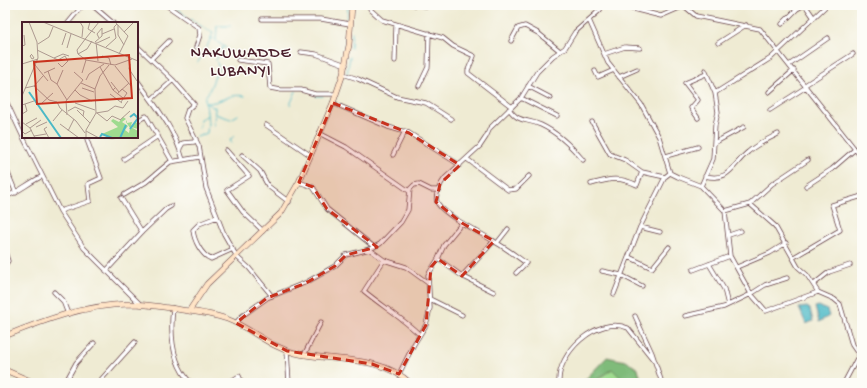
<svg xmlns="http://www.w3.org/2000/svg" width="867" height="388" font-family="'Gochi Hand',sans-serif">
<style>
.green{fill:#9fdb8f;stroke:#747d5d}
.forest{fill:#7fbb7a;stroke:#646d52}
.water{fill:#4cb9c6;stroke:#4b6c78}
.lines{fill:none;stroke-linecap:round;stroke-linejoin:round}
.stream{stroke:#4cb9c6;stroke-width:1}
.street-casing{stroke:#633e44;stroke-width:5}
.secondary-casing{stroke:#633e44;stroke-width:6}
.street{stroke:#fff;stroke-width:3.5}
.secondary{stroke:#ffe4c6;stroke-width:5}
.marked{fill:#c8321e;fill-opacity:0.2;stroke:#c8321e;stroke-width:3;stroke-dasharray:8 5;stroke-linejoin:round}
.labels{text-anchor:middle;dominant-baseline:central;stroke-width:3;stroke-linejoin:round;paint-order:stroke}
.quarter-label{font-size:16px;letter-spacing:1px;fill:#4a1f2b;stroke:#fdfcf7}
.inset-river{fill:none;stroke:#4cb9c6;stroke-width:2}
.inset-road{fill:none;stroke:#ad9990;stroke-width:1}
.view{fill:#c8321e;fill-opacity:0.15;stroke:#c8321e;stroke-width:2}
.inset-edge{fill:none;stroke:#4a1f2b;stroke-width:2}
</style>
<rect width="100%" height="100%" fill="#fdfcf7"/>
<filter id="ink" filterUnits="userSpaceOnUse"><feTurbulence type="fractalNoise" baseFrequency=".025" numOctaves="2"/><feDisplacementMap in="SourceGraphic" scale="8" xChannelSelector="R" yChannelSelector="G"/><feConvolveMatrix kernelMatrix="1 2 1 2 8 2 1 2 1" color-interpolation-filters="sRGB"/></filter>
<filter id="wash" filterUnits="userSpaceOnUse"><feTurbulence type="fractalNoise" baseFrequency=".012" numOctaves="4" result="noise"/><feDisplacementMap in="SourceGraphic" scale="16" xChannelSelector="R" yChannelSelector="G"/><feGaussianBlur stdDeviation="0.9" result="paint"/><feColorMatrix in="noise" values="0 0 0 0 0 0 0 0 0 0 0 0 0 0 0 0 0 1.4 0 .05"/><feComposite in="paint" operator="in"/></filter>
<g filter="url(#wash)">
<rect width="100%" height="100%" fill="#efebd3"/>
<path class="green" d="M612,369L623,380V383H597L599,378Z"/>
<path class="forest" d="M607,357L626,361L638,369L642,383H623V380L612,369L599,378L597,383H582Z"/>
<path class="water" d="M819,306L827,310L829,316L819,322L815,307Z
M807,307L810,309L813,321L806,324L799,308Z"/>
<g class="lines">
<path class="stream" d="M170,5L199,25L213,33L206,49L198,62
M347,22L348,5
M347,34V25
M212,38L226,48
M216,41L217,26H230
M223,47L216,60L219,68C213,77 212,89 205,97V103C220,104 230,92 245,96
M351,48L352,32
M343,61L346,36
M347,73L350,57
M316,96H323
M208,104L212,107H215L214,126
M290,105L296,91
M215,114L231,119L238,115
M199,128L200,119L207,116
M197,137L207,133L208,123L206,103
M232,144L230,140L234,136"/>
</g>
</g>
<g filter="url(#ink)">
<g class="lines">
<g class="street-casing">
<path id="street" d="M92,5L113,23
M166,5L199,28L200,35L196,47
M368,5L371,10L382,20L443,38L453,46L474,56L468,70V73L512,107
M415,5L427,6
M486,5H487
M683,5L696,16L760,29L862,158
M805,5L814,18
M548,6L549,5
M602,6H621L661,16L684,6
M262,19H321L350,24
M589,20L608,63L641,104L659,137L670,173L678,177L701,186L725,211L730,256L751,294L766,311L818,292
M68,23L83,5
M782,24L797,9L804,5
M511,41L518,28L525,26L538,33L560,51
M718,43L746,25
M137,46L173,80L152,99
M301,52L316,54L346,65
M604,54L625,47L640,48
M151,59L169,41
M238,60L268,64L270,88L281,90H301L315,94H336
M395,61L396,25
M789,65L828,38
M595,71L598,77L614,70
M343,74L358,79L397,97L426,103L451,119
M619,77L637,69
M137,80C156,107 174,127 183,160
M173,80L194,104L188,109L185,118L199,146L206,188L224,234L237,257L249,268L272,296
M805,85L853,54
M419,86L428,67L429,33
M528,86L551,98
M769,92L794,70
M715,93L771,58L825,7
M521,98L557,116
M7,103L23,137
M333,103L388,127L409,133L460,165
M509,109C520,124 526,118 541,125C556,132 572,147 583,160
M770,110L806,87
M698,118L691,108L698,100L685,83L706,74
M137,121L146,116L172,161
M592,122L610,154L625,160L642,172L665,177
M266,125L310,155
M319,133L346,147L409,191
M23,137L60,211L84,248L140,304
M111,137H113
M714,143L744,127
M180,148L183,143L194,142L196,139
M226,150L249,176L227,190L243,212L263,231
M242,155L260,171L268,186L289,202
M393,155L405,131
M666,156L698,147
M124,159L158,136
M467,159L508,190L516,189L529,176
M5,166L16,193
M705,176C730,182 732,165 748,152C757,144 768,139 778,134
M299,182L313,187L327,209L374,247
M591,184C609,179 619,176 637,185L642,172
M701,186L713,159L715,125L718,112L715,93L705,70
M806,186L832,169L854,150
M124,195L146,182L170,162L200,157
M5,197C19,192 28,183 41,177
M121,198L142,232
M750,204L775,226L798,267L807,275L818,292L834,299L840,304L852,345L859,355
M60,211L90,201L88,184L101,178L87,140
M725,211L750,204L772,184L808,160
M217,217L199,224L193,230C194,240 201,255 211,259L233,249
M462,223L444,245L438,259L462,276L494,292
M640,227L660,232
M729,235L741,231
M497,243L508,229
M369,249L384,260L406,267L428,283
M5,252L8,261L5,265
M629,257L652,268L669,247
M794,257L840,230L832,205L859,197L862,195
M384,260L364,291C382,306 402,318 419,334
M709,264L724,289L728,305
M737,267L770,253L786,243
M693,270L730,256
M106,271L142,232L166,209L171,206
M602,271L621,275L642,286
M516,273L526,263C516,256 506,248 495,242C481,233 447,217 438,204C433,197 441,183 445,178L480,146L486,137L490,128L521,98L537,72L553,56L565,48L575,32L600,10L602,5
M462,276L494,241
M814,284L829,272L850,265
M54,292L63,301L68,314
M614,294L640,227L665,177L670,173
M430,299L462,315
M173,308C170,334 172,364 191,383
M635,316L652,353L662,383
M685,316L724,307L751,294L765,285L787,278
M236,323L242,316L267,298L307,282L335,266L346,255L370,249L380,244L401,222L408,210L410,189L414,185L419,184L431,190H439
M287,351L289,383
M304,355L321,322
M399,374L414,344L426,325L430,308L428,275L438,259
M65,383L76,363L94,343
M98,383L135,342
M228,383L239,376L242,383
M559,383C557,353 597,315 628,328L655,362
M844,383L862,349"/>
</g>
<g class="secondary-casing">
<path id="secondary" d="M189,311L207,284L281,213L299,182L333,103L343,74L349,45L352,5
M5,336C44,320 85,305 128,304C146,304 164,307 182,310C197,312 213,314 227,319C251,328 269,347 295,353C332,362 380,354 410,383
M5,370L35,383"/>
</g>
<use href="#street" class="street"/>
<use href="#secondary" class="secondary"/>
</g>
</g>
<path class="marked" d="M333,103L409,133L460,165L440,184L436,202L462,223L494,241L462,276L438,259L431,267L426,325L399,374L372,364L287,351L236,323L267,298L306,283L335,266L346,255L377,247L327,209L313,187L299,182Z"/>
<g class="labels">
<g class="quarter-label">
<text x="241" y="54">NAKUWADDE<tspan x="241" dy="18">LUBANYI</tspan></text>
</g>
</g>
<g transform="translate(22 22)">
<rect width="116" height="116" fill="#efebd3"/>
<path d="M101,95L104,97L100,100L106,104L103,108L107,111L108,106L104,100L105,98V101L110,100L109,104L114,100L116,102V107L109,105L116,109V116H90L80,112L96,105L89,99L91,97L97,100Z" fill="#9fdb8f"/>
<path class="inset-river" d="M7,70L39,116M108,95L112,92L116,96L108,107M78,115L80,112L90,116M98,116L104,103"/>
<path class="inset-road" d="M21,0L116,39M58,0L61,5L60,15M68,0L66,7L73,11M93,0L106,14L97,32M96,3V13L102,23M102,10L112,0M80,12L92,7M64,16L55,28L56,32L64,38L93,43L110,37M64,16L77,0M94,16L92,5L95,2M73,20L80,14V6L75,12L77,16M74,20L76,39M75,21L88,15M16,22L27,15L31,5M40,23L44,11M0,24L3,23L2,13M84,25L94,16M45,26L49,12M15,28L36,38M56,32L65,27L70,19M10,33L12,36L10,37L8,34L10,32M80,34L87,36L89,43M32,36L41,32L47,34M36,41L40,45L46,39L43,34L36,38M0,42L16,37M108,42L107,47L115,59M13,43L26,59M93,44L109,64M78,45L91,68M26,49L29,58L35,62L45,78M22,51L33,46M60,51L64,38M64,58L67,52L82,42M89,60L97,70M59,61L73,67M35,62L41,48M12,64L27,78L35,80L38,86L54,99L63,111M3,66L12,64L21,54M60,66L72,70M93,66L91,68L101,76M53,68L58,73L70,79M98,69L100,67L105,71L99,80M88,72L100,81M95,72L107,61M0,74L16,36L15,20L7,0M20,81L31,71M53,81L73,88M0,83L12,79M55,88L68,101M46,89L53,85L62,89L61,94M74,91L86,89L93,84L101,86L106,79M75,91L85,99L90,94L99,98M0,92L5,89L3,82M45,93L44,79L61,58L52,50M98,98L108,89M31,99L40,88M0,100L8,106L13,116M4,102L15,96M38,102L57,116M14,105L25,100M25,105L22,107L27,116M8,106L19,98M0,109L3,112L10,108M46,109L52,97M64,109L77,116M12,114L24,112M64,116V108L74,91L73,67L78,54L87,43"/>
<path class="view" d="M107,33L110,76L15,82L12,40Z"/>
<rect width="116" height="116" class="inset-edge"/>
</g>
<rect width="867" height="388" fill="none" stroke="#fdfcf7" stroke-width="20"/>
</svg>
